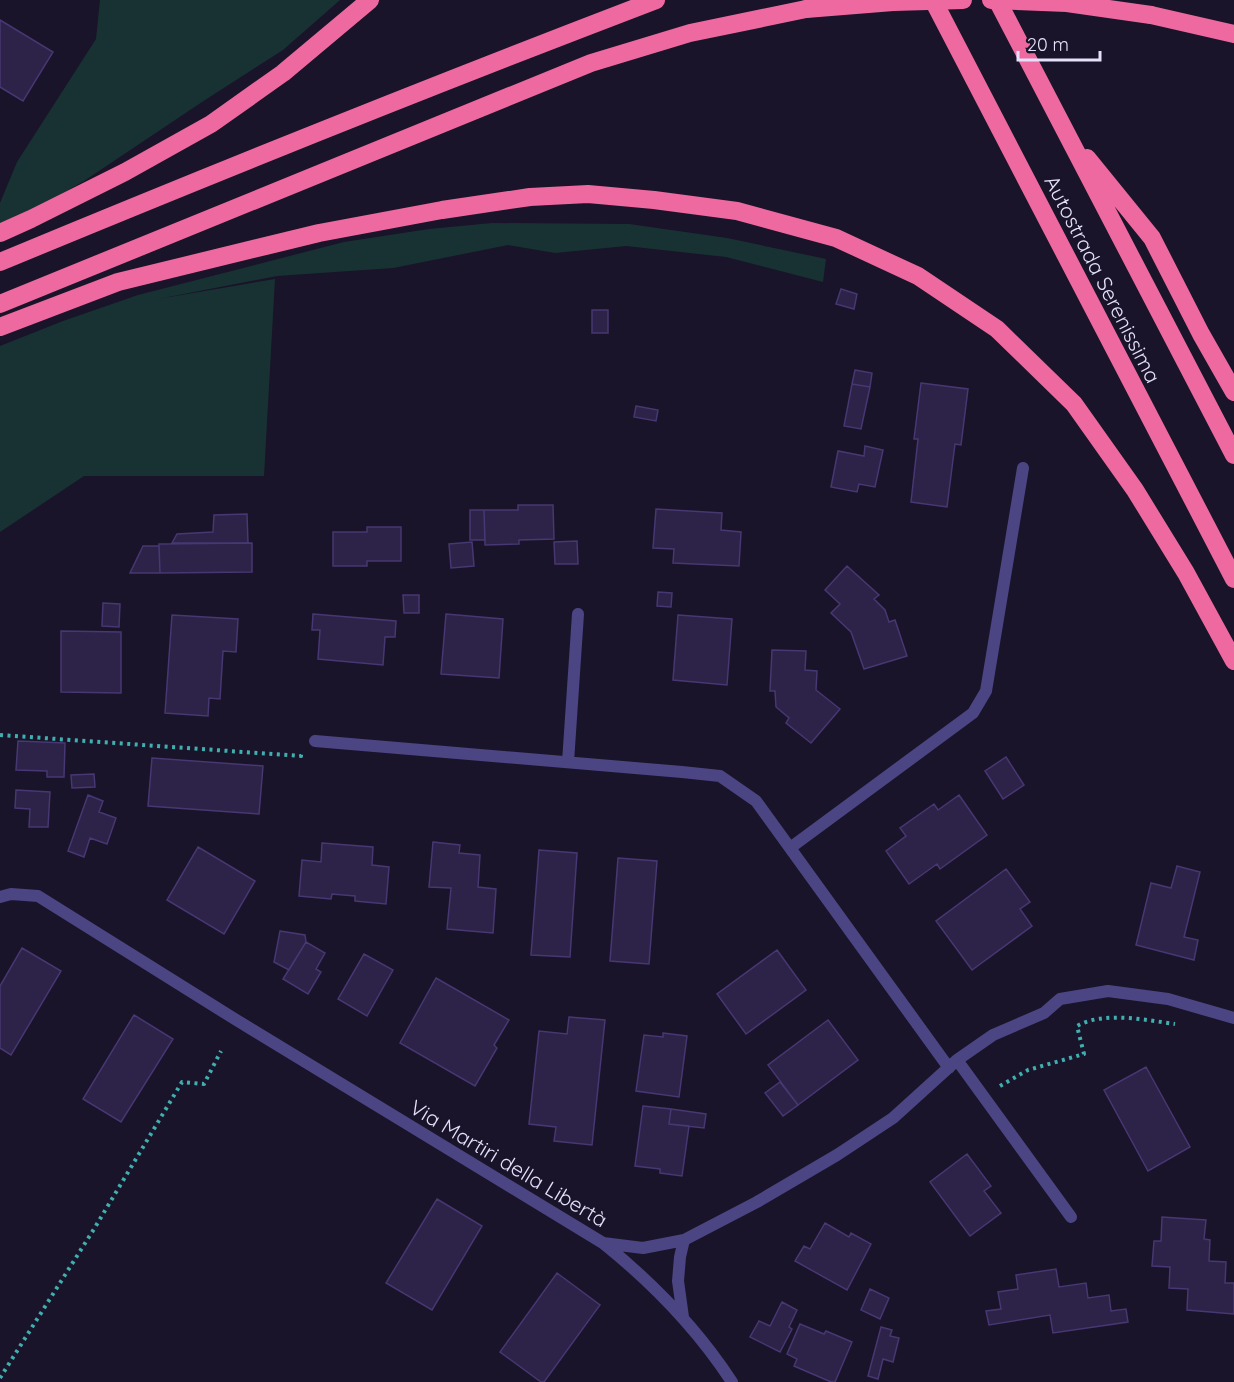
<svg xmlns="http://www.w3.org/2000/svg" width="1234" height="1382" font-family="Quicksand,sans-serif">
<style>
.green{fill:#183233}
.building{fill:#2d2248;stroke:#473772;stroke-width:1.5}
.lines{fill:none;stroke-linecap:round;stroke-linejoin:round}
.path{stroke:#3fafb0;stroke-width:4;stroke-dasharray:3 4.5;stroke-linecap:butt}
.street{stroke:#4b4583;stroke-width:12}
.highway{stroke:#ee699f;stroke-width:18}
.highway-bridge{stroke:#ee699f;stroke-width:18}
.labels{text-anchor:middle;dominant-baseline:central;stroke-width:5;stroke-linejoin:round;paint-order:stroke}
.street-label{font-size:21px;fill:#e5e0fb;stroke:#191429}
</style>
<rect width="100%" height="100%" fill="#191429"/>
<path class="green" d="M100,0H340L283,50L202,102L84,181L25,215L0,225V203L17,162L96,39Z
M492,223L629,224L727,238L826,259L823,282L726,257L626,246L555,253L508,245L393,268L277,276L158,299L275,279L264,476H84L0,532V346L63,321L138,295L344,242L429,229Z"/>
<path class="building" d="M0,20L53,52L23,101L0,87Z
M841,289L857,294L854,309L836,304Z
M592,310H608V333H592Z
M855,370L872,373L870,387L852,384Z
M921,383L968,389L961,445L955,444L947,507L911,502L918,439H914Z
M852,384L870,387L861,429L844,426Z
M636,406L658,410L656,421L634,417Z
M865,446L883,450L875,487L859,484L857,492L831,487L838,451L864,456Z
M518,505H553L554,539L519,540V544L485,545L484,510H518Z
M656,509L722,513L721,530L741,532L739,566L673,563L674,549L653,548Z
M470,510H484L485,540H470Z
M247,514L248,543H172L177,534L213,532L214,515Z
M367,527H401V561H367V566H333V532H367Z
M577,541L578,564H555L554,542Z
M472,542L474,566L451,568L449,544Z
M252,543V572L160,573L159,544Z
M143,546H159L160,573H130Z
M847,566L879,595L874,599L885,610L889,622L895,620L907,656L864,669L851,632L831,613L840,604L825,590Z
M658,592L672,593L671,607L657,606Z
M403,595H419V613H404Z
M103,603L120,604L119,627L102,626Z
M313,614L396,621L395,637H385L383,665L318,659L320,630H312Z
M446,614L503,619L499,678L441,674Z
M172,615L238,619L236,652L223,651L220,699L209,698L208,716L165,713Z
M678,615L732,619L727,685L673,680Z
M61,631L121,632V693L61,692Z
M772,650L806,651L805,670L817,671L816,690L840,709L811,743L786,723L789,718L776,707L775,691H770Z
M18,741L65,743L64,777H47V771L16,770Z
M1006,757L1024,785L1003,799L985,771Z
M152,758L263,766L259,814L148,806Z
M94,774L95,787L72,788L71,775Z
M16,790L50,792L48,827H29L30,809L15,808Z
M88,795L103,801L99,812L116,818L107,844L90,838L84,857L68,851Z
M959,795L987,835L940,869L937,864L909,884L886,851L906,836L900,828L934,804L938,810Z
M433,842L460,845L459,853L480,855L478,887L496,889L493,933L447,929L451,888L429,887Z
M322,843L373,847L372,865L389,867L386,904L355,901V896L332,894L331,899L299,896L302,860L321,862Z
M198,847L255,881L224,934L167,900Z
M539,850L577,853L570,957L531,955Z
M618,858L657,861L649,964L610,961Z
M1177,866L1200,872L1184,937L1198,940L1194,960L1136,945L1151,883L1171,888Z
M1006,869L1030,902L1020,909L1032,926L972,970L936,921Z
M280,931L305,935L306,942L289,970L274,962Z
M306,942L325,953L316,969L321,972L308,994L283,979Z
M22,948L61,971L11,1055L0,1048V986Z
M777,950L806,990L746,1034L717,994Z
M364,954L393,970L367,1016L338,999Z
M436,978L509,1020L494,1045L497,1048L475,1086L400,1043Z
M134,1015L173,1039L121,1122L83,1099Z
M569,1017L605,1020L592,1145L554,1141L556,1127L529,1124L539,1031L567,1034Z
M828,1020L858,1060L798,1105L768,1065Z
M663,1033L687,1036L679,1097L636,1091L644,1035L663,1037Z
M1146,1067L1190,1147L1148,1171L1104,1090Z
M780,1082L798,1105L783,1116L765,1093Z
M643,1106L671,1109L669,1124L689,1126L682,1176L660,1173V1169L635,1166Z
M671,1109L706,1114L704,1128L669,1124Z
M967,1154L991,1186L984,1191L1001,1213L970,1236L930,1182Z
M437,1199L482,1226L432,1310L386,1283Z
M1162,1217L1206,1220L1204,1239L1210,1240L1209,1261L1226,1262L1225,1283H1234V1314L1187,1310L1188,1289L1169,1288L1170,1267L1152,1266L1154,1241H1161Z
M825,1223L849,1237L851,1233L871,1244L847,1290L795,1261L804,1246L810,1249Z
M1056,1269L1059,1287L1086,1283L1088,1298L1109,1295L1111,1311L1126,1309L1128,1322L1053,1333L1050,1315L989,1325L986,1311L1001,1309L998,1292L1018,1289L1016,1275Z
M557,1273L600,1305L544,1382H541L500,1352Z
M870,1289L889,1298L880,1319L861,1310Z
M782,1302L797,1310L789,1327L792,1329L780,1352L750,1337L759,1321L770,1326Z
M800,1324L824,1334L826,1331L852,1342L835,1382H831L794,1366L797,1359L787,1354Z
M881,1327L892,1330L890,1336L899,1338L893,1362L883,1359L878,1379L868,1376Z"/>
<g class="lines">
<path class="path" d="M0,735L301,756V753
M1000,1086L1028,1070L1084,1054L1077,1026C1103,1011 1146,1020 1175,1024
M0,1378L94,1229L182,1082L204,1084L221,1051"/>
<path class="street" d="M315,741L682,772L720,776L756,801L949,1068
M568,762L578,614
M790,848L973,713L986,691L1023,468
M0,897L11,894L38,896L238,1021L603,1243L643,1248L684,1240L757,1202L837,1155L893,1118L957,1060L993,1035L1044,1013L1060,999L1108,991L1168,999L1234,1018
M957,1060L1071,1217
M603,1243C654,1284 696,1327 732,1382
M683,1317L678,1281L680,1257L684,1240"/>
<path class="highway" d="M933,0L1234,579
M997,0L1234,455
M1151,15L1234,34
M1087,158L1152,238L1201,334L1234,392
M0,233L31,219L125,172L211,124L283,73L370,0
M0,262C217,172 436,84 656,0
M0,304L591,63L690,33L806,9
M0,327L118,282L319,233L442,210L530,197L588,194L654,200L737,211L836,238L918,276L997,329L1074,404L1135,490L1186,573L1234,661"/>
<path class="highway-bridge" d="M991,0L1067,3L1151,15
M806,9L893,2L963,0"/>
</g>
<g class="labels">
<g class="street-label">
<text transform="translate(1103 279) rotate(63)">Autostrada Serenissima</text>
<text transform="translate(509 1163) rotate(31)">Via Martiri della Libertà</text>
</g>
</g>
<path d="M1018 51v9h82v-9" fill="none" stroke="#e5e0fb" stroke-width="3"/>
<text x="1027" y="51" font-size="18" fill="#e5e0fb" stroke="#191429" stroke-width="4.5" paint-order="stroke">20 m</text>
</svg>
